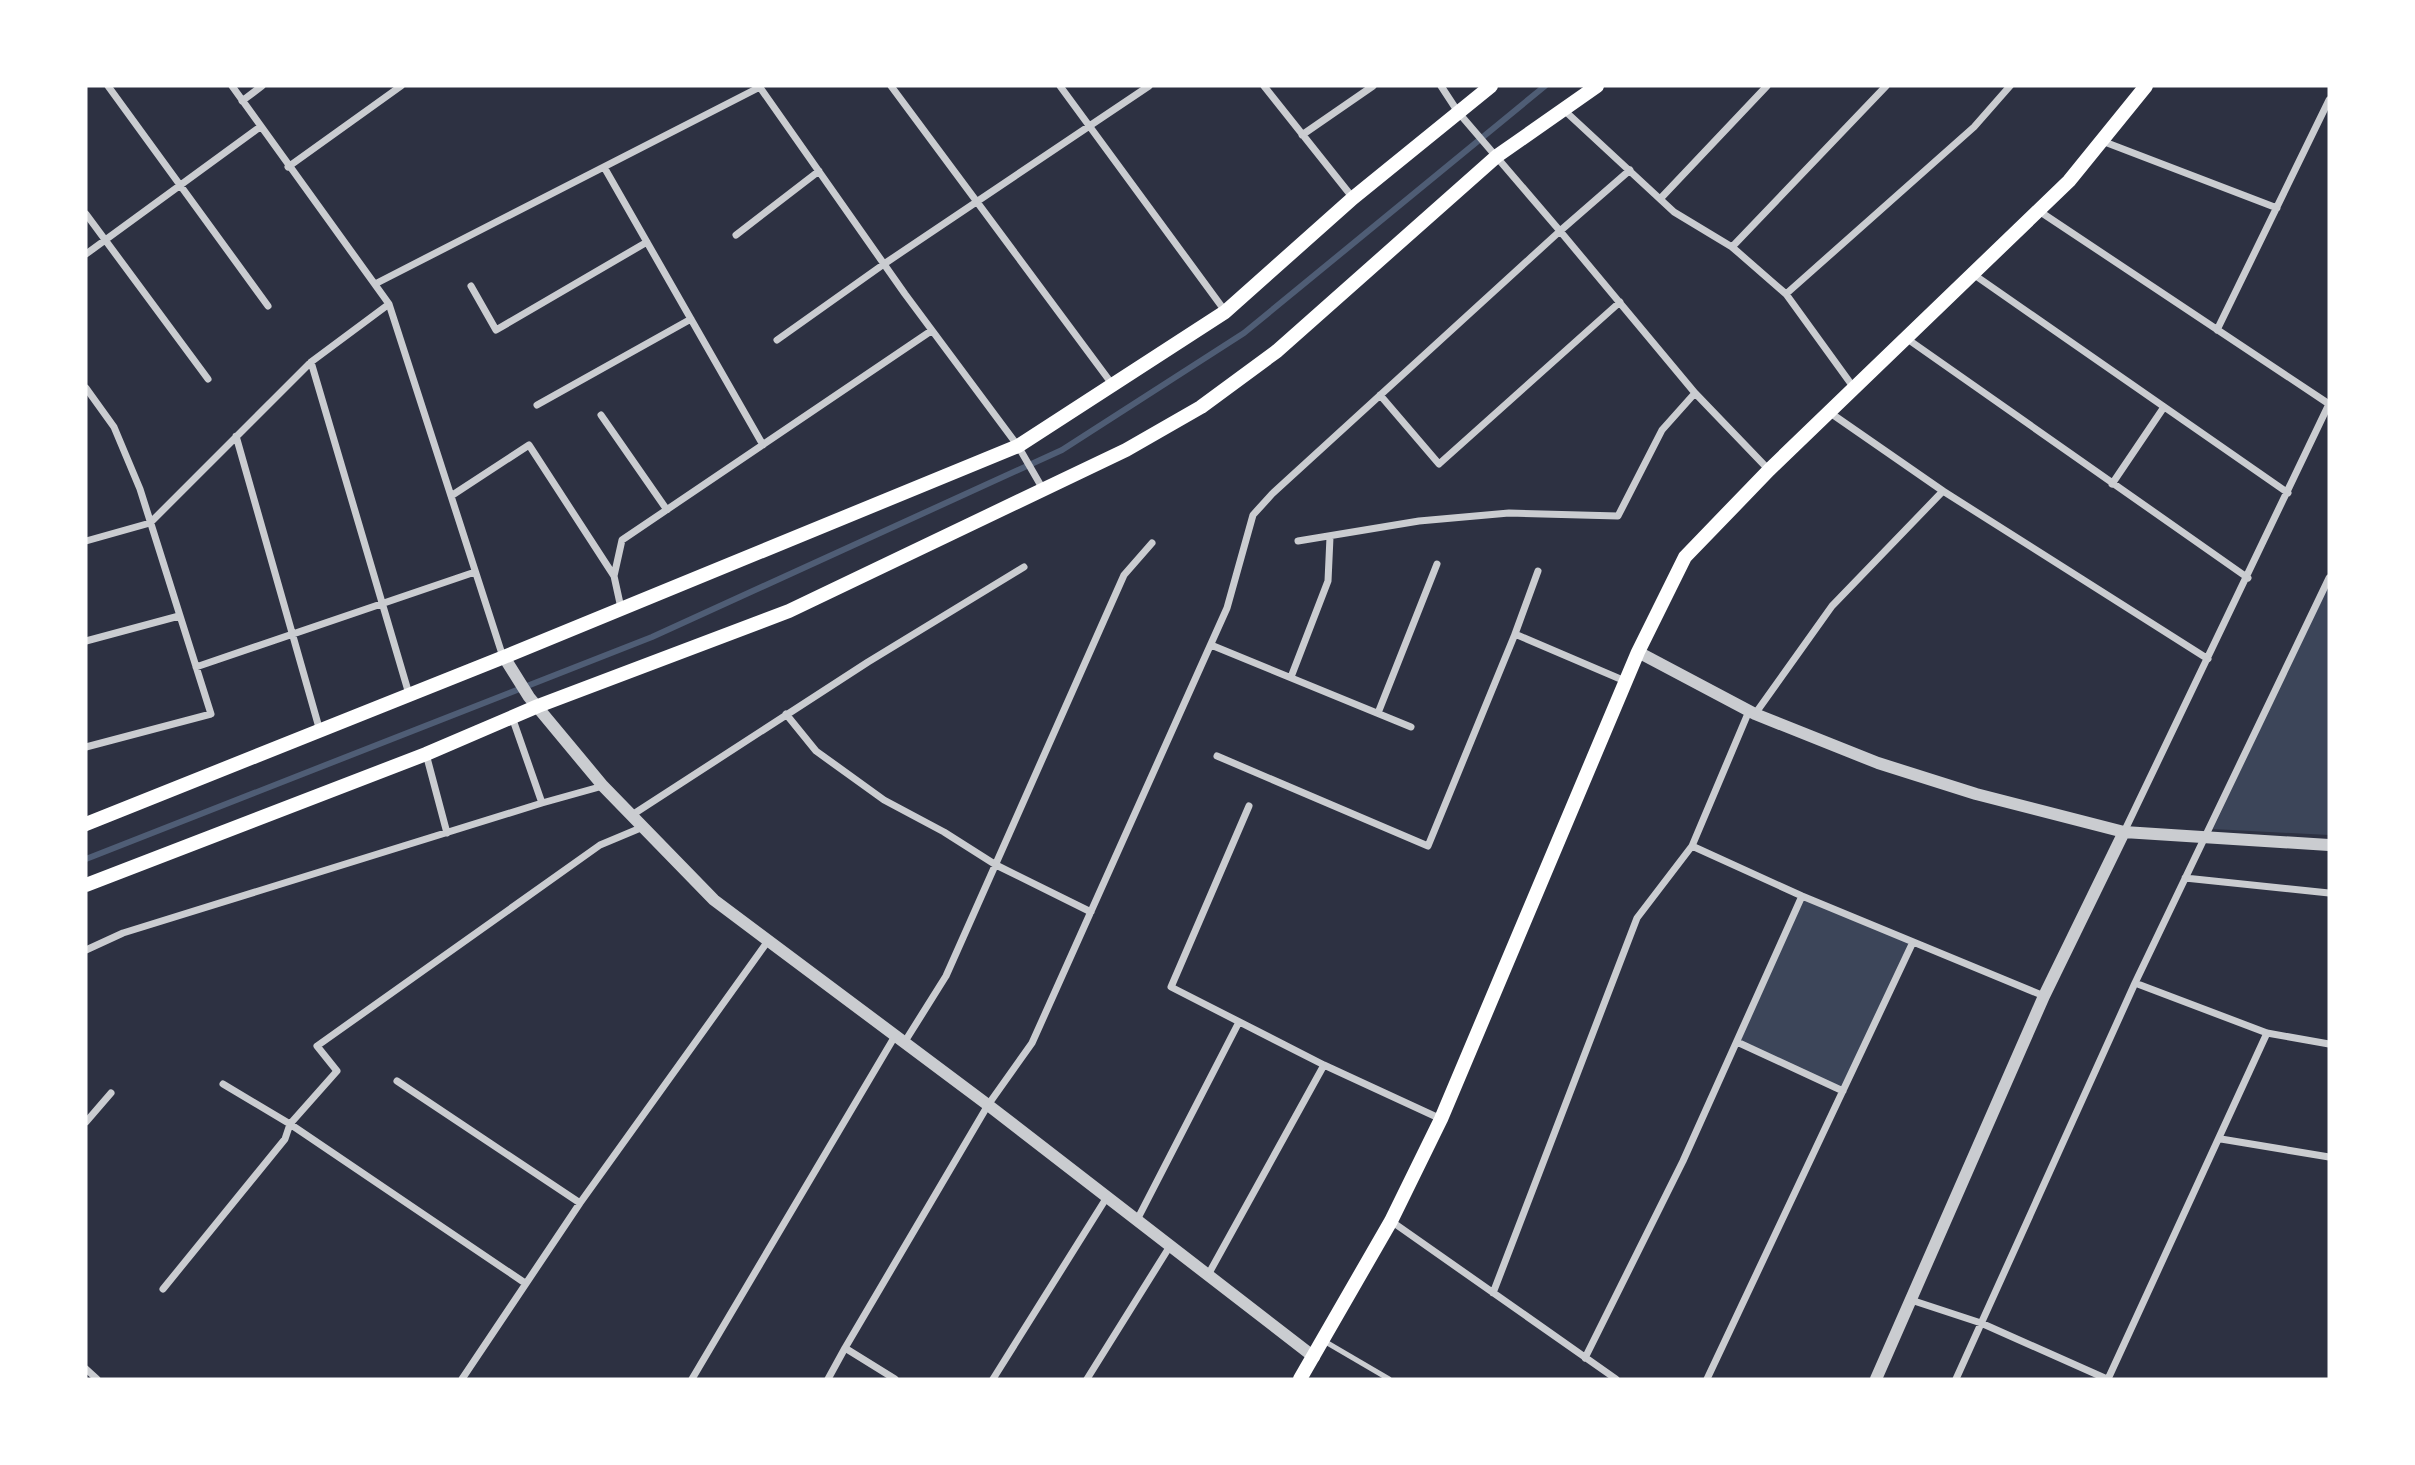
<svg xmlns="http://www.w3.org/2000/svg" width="2415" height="1465" font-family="Quicksand,sans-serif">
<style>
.green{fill:#3c4559}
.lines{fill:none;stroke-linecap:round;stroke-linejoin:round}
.stream{stroke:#4f5d75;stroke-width:6}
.service{stroke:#caccd0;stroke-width:5}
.minor{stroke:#caccd0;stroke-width:7}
.tertiary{stroke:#caccd0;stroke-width:12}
.secondary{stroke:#fff;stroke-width:14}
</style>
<rect width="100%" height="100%" fill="#2d3142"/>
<path class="green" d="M2329,581V835L2213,829Z
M1802,896L1913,942L1843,1091L1737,1042Z"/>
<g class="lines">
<path class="stream" d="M86,859L652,637L1062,450L1244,333L1545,86"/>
<path class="service" d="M1324,1341L1389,1379"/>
<path class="minor" d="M108,86L268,306
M232,86L389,304L503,657
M759,86L905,294L1018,446L1044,491
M891,86L1112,384
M1060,86L1225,311
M1264,86L1353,198
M242,101L262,86
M1565,111L1674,212L1732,247L1786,294L1854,388
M1302,135L1373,86
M2102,141L2277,208
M288,167L401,86
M604,167L763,445
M1630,170L1560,231L1695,393
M1660,199L1767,86
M2039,211L2329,404
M86,214L208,379
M736,235L819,171
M1732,247L1886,86
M86,254L260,127
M1973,274L2288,493
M375,284L760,87
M471,286L496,330L647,242
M1786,294L1974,127L2010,86
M2217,330L2329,100
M1906,338L2248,578
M777,340L884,264L1149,86
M311,362L409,694
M86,388L114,427L140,489L211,714L86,747
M1380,395L1439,464L1620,302
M537,405L691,319
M1829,412L1943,491
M601,415L667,510
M236,436L320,731
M2112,484L2164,407
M451,496L529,445L614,576
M86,541L150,523L311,362L389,304
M1298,541L1419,521L1509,513L1618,516L1662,430L1695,393L1769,470
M1538,571L1515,634L1625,681
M621,608L614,576L622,540L931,331
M86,641L179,616
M1211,645L1411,727
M196,667L475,572
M1291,677L1328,581L1330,537
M1378,713L1437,564
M786,714L816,751L884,800L944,832L996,865L1091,912
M1755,714L1832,606L1943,491L2208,659
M512,717L542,803L603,786
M426,754L447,833
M1217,756L1428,846L1515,634
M1249,806L1171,987L1324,1065
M632,815L868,662L1024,567
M2124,832L2329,404
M1692,846L1802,896L2044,996
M2185,878L2329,893
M86,950L123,933L542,803
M2135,983L2267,1033L2329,1044
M1737,1042L1843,1091
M904,1043L946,976L1124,575L1152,543
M397,1081L580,1203
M223,1084L290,1124L525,1283
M86,1122L111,1093
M2221,1139L2329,1157
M1137,1220L1239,1022
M1391,1221L1616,1379
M1208,1275L1324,1065L1441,1119
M163,1289L285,1139L290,1124L337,1071L317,1046L600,845L643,827
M1493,1293L1637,918L1692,846L1749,711
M1911,1300L1981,1323L2107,1379
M845,1348L988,1105L1032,1043L1227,608L1253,515L1272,494L1560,231L1458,112L1441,86
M1585,1358L1683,1161L1802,896
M86,1369L97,1379
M462,1379L580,1203L768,941
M692,1379L895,1036
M828,1379L845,1348L895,1379
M993,1379L1107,1197
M1087,1379L1170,1246
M1707,1379L1913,942
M1956,1379L2135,983L2329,578
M2108,1379L2267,1033"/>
<path class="tertiary" d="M1638,652L1755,714L1878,763L1976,794L2124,832L2329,845
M504,657L529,697L603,786L714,900L988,1105L1314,1357
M1876,1379L2044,996L2124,832"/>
<path class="secondary" d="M86,824L504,657L1018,446L1225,312L1353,198L1491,86
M86,885L426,754L538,706L789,611L1126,450L1201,407L1277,351L1497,156L1597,86
M1300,1379L1391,1221L1441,1119L1638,652L1685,557L1769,470L2069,181L2146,86"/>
</g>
<rect width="2415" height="1465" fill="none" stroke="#ffffff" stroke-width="175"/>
</svg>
